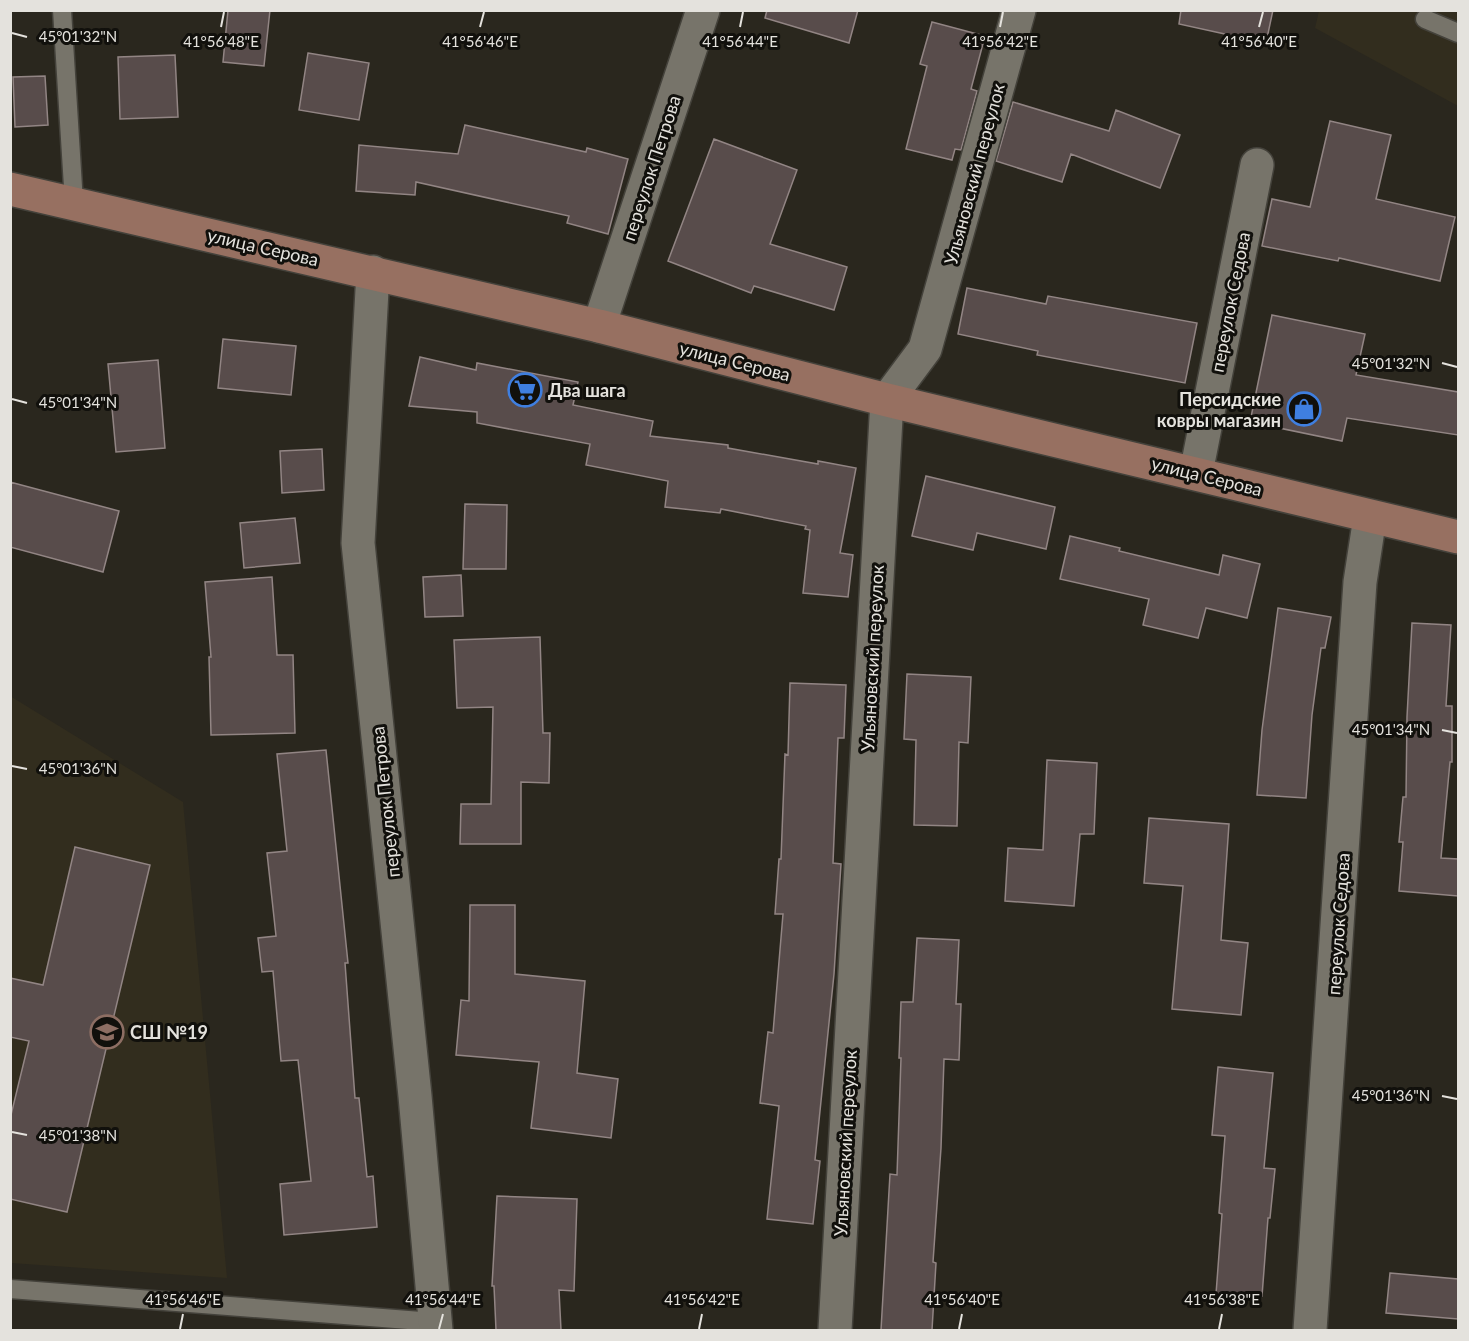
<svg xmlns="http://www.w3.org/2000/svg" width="1469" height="1341" font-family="Lato,sans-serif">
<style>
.built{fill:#322d1e}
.building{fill:#584c4b;stroke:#928584;stroke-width:1.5}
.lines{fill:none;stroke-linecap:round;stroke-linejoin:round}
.lane-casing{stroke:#44423b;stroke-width:21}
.street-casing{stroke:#44423b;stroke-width:36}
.secondary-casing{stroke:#44423b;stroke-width:36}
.lane{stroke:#77746a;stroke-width:18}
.street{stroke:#77746a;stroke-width:33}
.secondary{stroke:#977061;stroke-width:33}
.ticks{fill:none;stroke:#e4e2dd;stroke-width:2}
.labels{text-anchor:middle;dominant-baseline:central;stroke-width:6;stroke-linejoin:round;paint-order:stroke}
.street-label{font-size:18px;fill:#e4e2dd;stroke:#11100c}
.poi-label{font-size:18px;font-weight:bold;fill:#e4e2dd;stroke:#11100c;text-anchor:start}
.ticks-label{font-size:15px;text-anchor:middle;fill:#e4e2dd;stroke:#11100c;stroke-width:6;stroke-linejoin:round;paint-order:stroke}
</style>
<rect width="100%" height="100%" fill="#2a271e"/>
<path class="built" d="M1319,11H1458V106L1315,28Z
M10,696L183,802L227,1278L11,1263Z"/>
<path class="building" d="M228,10H270L264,66L223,62Z
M767,10H858L849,43L765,18Z
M1181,10H1273L1266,43L1179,24Z
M932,22L985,36L971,89L977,91L961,150L955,149L952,160L906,149L927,66L920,64Z
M308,53L369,63L359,120L299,110Z
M175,55L178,117L120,119L118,57Z
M45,76L48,125L15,127L13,77Z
M1013,102L1109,131L1116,110L1180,135L1160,188L1071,154L1062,182L996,161Z
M1330,121L1391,135L1376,199L1455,217L1440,281L1339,258L1338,261L1262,246L1272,199L1310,207Z
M465,125L586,152L587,148L628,159L608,234L567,223L569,216L416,182L415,195L356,191L359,145L458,154Z
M714,139L797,170L770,244L847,267L834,310L754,286L751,293L668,261Z
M967,288L1046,304L1048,296L1197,323L1185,383L1037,355L1038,351L958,334Z
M1272,315L1365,334L1356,375L1458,392V435L1347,418L1342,441L1250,422Z
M223,339L296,346L291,395L218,388Z
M420,357L476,370L477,363L578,382L573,405L653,421L650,436L728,445V448L818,464V461L856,468L840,553L853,555L848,597L803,593L810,530L805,529L806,526L721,509L720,513L665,507L668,481L586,465L590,444L477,423V412L409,406Z
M158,360L165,448L116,452L108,364Z
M322,449L324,490L282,493L280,451Z
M926,476L1055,507L1046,549L977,533L973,550L912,536Z
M10,482L119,511L103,572L10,547Z
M465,504L507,505L506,569H463Z
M295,518L300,563L244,568L240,523Z
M1070,536L1120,548L1119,551L1219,575L1223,555L1260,564L1247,618L1206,608L1198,638L1143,625L1149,599L1060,579Z
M461,575L463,616L425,617L423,577Z
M272,577L277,655H293L295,733L211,735L209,657H211L205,582Z
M1278,608L1331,617L1325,648H1321L1312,715L1306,798L1257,795L1262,730Z
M1412,623L1451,625L1446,706H1452V762H1450L1441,858L1458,859V896L1399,891L1403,842H1399L1403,797H1406L1407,717Z
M540,637L543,733H550L549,783L521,782V844H460L461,804H491L493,707L457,708L454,640Z
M907,674L971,677L968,743L959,742L957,826L914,825L916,740L904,739Z
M790,683L846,685L844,738H838L833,863L841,864L834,974L815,1160L820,1161L813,1224L767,1219L779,1106L760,1103L768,1032L773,1033L783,914H775L779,859H781L785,754L788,755Z
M326,750L348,963H345L355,1098H359L367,1177L373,1176L377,1227L284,1235L280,1184L311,1181L298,1060L281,1061L273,971L262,972L258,938L276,936L267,853L287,851L277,754Z
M1047,760L1097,763L1094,834H1080L1074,906L1005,901L1008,848L1043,850Z
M1149,818L1229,824L1221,940L1248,943L1241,1015L1172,1009L1183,886L1144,883Z
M75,847L150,865L67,1212L10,1199V1119L29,1041L10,1037V978L43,985Z
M470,905H515V974L585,981L577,1073L618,1079L611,1138L531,1128L539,1062L456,1055L461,1000L469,1001Z
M917,938L959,940L956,1004H961L959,1060L944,1059L941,1148L933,1262L936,1263L932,1330H881L890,1174L897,1175L901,1058H899L901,1002H913Z
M1218,1067L1273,1073L1264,1168L1275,1169L1270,1218H1268L1262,1296L1216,1294L1222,1214L1219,1213L1225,1136L1212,1135Z
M497,1196L577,1199L574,1291L559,1290L561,1330H496L494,1286H492Z
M1390,1273L1458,1279V1319L1386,1313Z"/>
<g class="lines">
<g class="lane-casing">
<path id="lane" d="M62,10L74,203
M1425,19L1458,33
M10,1289L434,1322"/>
</g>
<g class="street-casing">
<path id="street" d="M373,272L358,543L415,1096L436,1330
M599,326L703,10
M1196,473L1257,165
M835,1330L887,400L925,349L1019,10
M1310,1330L1360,582L1370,517"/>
</g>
<g class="secondary-casing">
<path id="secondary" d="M10,189L599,326L887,400L1458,537"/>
</g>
<use href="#lane" class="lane"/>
<use href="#street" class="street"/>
<use href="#secondary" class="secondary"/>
</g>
<path class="ticks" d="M221,27L224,12M480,27L484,12M740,27L743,12M1000,27L1003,12M1259,27L1263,12M12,33L27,37M1442,363L1457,367M12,399L27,403M1442,730L1457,733M12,766L27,769M1442,1096L1457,1099M12,1132L27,1135M180,1329L183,1314M439,1329L443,1314M699,1329L702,1314M959,1329L962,1314M1219,1329L1222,1314"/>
<defs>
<g id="supermarket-ring" transform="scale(1.725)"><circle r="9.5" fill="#11100c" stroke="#3f7fe0" stroke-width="1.5"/><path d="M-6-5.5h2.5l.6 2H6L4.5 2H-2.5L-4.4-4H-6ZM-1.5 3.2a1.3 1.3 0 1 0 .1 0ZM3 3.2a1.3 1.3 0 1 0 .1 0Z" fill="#3f7fe0"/></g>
<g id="shop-ring" transform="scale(1.725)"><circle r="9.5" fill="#11100c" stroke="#3f7fe0" stroke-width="1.5"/><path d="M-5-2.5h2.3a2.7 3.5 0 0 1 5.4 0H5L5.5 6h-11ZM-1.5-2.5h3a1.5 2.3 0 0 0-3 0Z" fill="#3f7fe0"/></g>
<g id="school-ring" transform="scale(1.725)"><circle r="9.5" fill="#11100c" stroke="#8d6e63" stroke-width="1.5"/><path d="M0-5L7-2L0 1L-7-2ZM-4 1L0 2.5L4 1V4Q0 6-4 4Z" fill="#8d6e63"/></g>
</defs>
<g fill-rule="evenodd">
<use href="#supermarket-ring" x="525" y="390"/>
<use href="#shop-ring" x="1304" y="409"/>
<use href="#school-ring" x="107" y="1032"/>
</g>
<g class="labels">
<g class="street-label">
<text transform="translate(651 168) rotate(-72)">переулок Петрова</text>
<text transform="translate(974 174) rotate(-75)">Ульяновский переулок</text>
<text transform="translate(263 247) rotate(13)">улица Серова</text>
<text transform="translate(1230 302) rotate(-79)">переулок Седова</text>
<text transform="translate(735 361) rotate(14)">улица Серова</text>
<text transform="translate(1207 476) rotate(14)">улица Серова</text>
<text transform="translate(872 658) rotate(-87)">Ульяновский переулок</text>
<text transform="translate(385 802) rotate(-96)">переулок Петрова</text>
<text transform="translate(1338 924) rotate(-86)">переулок Седова</text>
<text transform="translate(845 1143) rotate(-87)">Ульяновский переулок</text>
</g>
<g class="poi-label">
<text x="548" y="390">Два шага</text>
<text x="1281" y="399" text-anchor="end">Персидские<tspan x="1281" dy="21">ковры магазин</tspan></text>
<text x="130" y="1032">СШ №19</text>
</g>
</g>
<g class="ticks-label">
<text x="78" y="42">45°01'32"N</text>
<text x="221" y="47">41°56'48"E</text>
<text x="480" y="47">41°56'46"E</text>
<text x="740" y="47">41°56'44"E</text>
<text x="1000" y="47">41°56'42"E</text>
<text x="1259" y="47">41°56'40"E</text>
<text x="1391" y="369">45°01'32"N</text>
<text x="78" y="408">45°01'34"N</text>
<text x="1391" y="735">45°01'34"N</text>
<text x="78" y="774">45°01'36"N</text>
<text x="1391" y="1101">45°01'36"N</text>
<text x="78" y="1141">45°01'38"N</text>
<text x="183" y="1305">41°56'46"E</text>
<text x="443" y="1305">41°56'44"E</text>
<text x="702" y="1305">41°56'42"E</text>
<text x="962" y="1305">41°56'40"E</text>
<text x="1222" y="1305">41°56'38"E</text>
</g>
<rect width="1469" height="1341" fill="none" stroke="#e4e2dd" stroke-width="24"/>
</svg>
